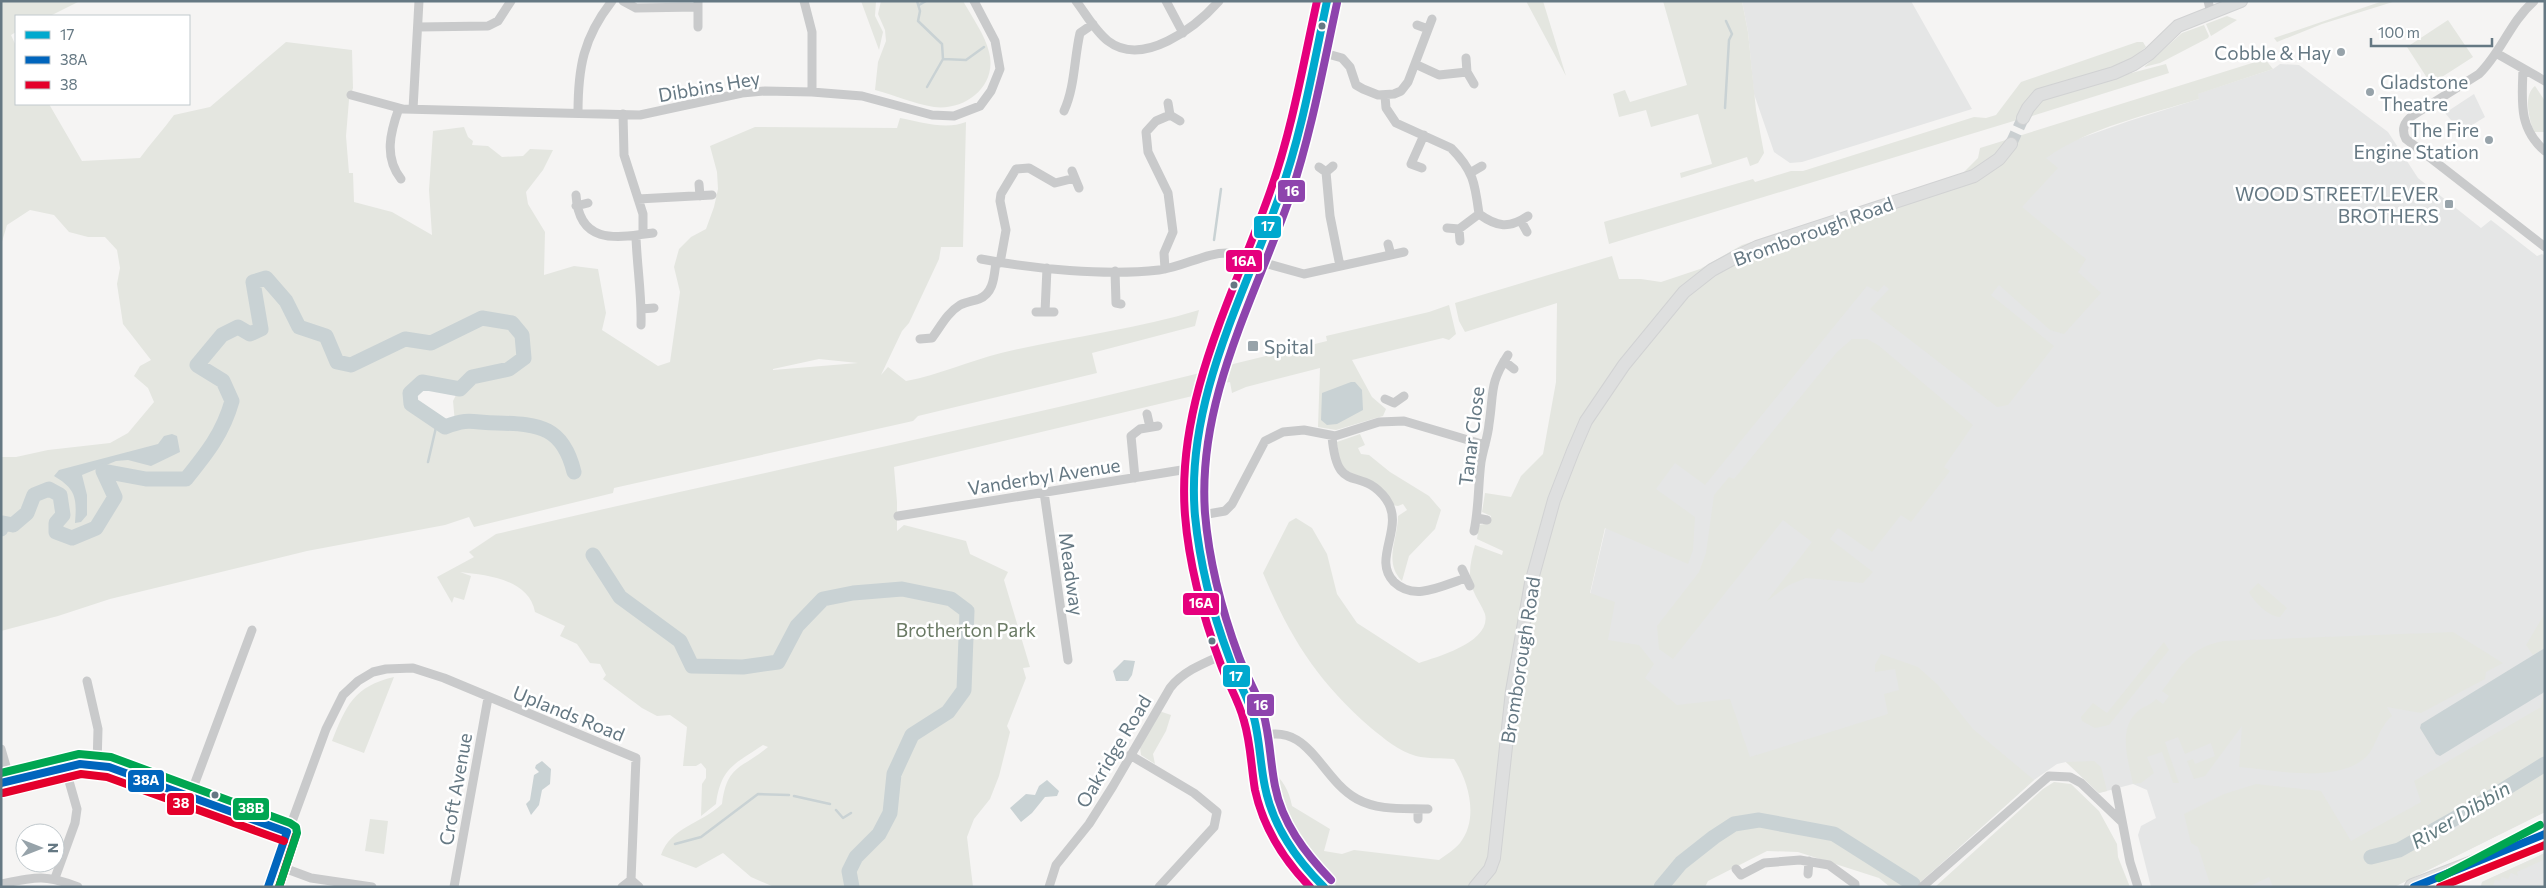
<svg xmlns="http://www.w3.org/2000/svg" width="2546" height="888" font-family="Commissioner,sans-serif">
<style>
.built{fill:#e5e6e6}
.green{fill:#e4e6e0;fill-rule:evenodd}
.water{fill:#c9d2d4}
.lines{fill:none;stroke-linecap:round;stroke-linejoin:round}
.stream{stroke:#c9d2d4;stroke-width:2.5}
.river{stroke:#c9d2d4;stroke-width:15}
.secondary-tunnel{stroke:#cacfd1;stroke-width:12;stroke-dasharray:12 6;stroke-linecap:butt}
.secondary-casing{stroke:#d1d2d3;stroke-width:14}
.highway-casing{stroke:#d1d2d2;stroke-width:18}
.street{stroke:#c9cacb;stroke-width:9}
.secondary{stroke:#dedfdf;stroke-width:12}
.highway{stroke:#dedfdf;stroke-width:16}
.bus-1-casing{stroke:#fff;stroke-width:11}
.bus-2-casing{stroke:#fff;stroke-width:11}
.bus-3-casing{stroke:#fff;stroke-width:11}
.bus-4-casing{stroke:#fff;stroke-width:11}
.bus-5-casing{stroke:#fff;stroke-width:11}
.bus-6-casing{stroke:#fff;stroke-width:11}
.bus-1{stroke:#00a9ce;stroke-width:8}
.bus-2{stroke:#0065bd;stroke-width:8}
.bus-3{stroke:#e4002b;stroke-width:8}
.bus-4{stroke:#8e44ad;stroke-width:8}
.bus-5{stroke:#e5007d;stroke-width:8}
.bus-6{stroke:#00a651;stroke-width:8}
.bus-dot{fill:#657883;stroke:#fff;stroke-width:2}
.poi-dot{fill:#97a3aa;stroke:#fff;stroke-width:2}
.labels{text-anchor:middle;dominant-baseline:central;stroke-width:5;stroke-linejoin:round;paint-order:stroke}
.poi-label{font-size:19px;fill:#657883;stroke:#fff;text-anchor:end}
.street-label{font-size:19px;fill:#657883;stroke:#fff}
.park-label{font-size:19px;fill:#6a7a64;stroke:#fff}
.water-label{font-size:20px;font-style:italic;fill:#617a7f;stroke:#fff}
.line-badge{stroke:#fff;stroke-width:2}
.badge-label{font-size:14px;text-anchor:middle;font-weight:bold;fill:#fff}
</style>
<rect width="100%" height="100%" fill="#f5f4f3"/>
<path class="built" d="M1742,1H1911L1972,109L1802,162L1790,163L1774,152L1754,94L1748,32Z
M2280,64L2299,65L2388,132L2418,178L2481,228L2491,220L2537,256L2542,254L2545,256V812L2394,887H2151L2138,835L2141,826L2156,818L2147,790L2133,784L2099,793L2066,762L2057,764L2034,780L1934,870L1790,774L1530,850L1608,518L1637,435L1992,196L2064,144L2129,121L2199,99L2197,94L2273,69Z
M2474,94L2485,117L2461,132L2445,113Z
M2545,853V887H2481L2482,882Z"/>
<path class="green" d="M1,1H80L50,16H16V32L11,35L16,46V104H49L82,161L140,158C151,143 163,130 174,115L210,107L286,42L352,50L353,88L349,100L346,136L349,173H353L354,202L392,212L432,235L429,190L433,131L464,127L468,137L473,141L472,145L488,146L502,157L523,156L530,149L553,150L543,170L526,192L528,204L545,232L544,275L574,266L598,269L606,313L602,330L658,366L670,362L680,292L674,267L679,249L691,237L706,229L714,207L718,189L717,172L710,146L755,127L897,128L900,118C920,122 946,130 966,122L963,247H941L939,259L909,323L902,331L881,375L888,367L906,381C939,375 969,361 1001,353C1067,337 1134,330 1199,310L1195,326L1092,353L1097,373L918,416L913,421L614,488L613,493L474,527L469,517L445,525L307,551L110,599L58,616L1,631V457H16L48,450L110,443L128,433L154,402L148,388L134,376L140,366L151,360L123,324L117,284L120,268L117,250L105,237H88L69,232L54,215L30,210L7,225L1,245ZM819,359L858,363L773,370V369ZM422,382L459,389L453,401L455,423L445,427L412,404L410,393Z
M861,1H876L875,16L883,32L879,50Z
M881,1H963C972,17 985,35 989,52C998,86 965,111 934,107C914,104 894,95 875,90L878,62L886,41L885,30L878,14Z
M1526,1H1543L1566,76Z
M1663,1H1742L1748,32L1756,110L1764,153L1758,163L1750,166L1747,157L1681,178L1680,173L1712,164L1698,114L1651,127L1646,110L1619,117L1613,94L1625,90L1630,102L1687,85Z
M2383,1H2396L2322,24L2277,42L2274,38Z
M2227,16L2237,20L2211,36L2206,24Z
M2448,20L2473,57L2431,84L2407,47Z
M2204,25L2209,36L2208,38L2160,63L2144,67L2182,33Z
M2137,42H2143L2146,47L2128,62L2025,104L2017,120L1609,244L1604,222L1607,221L1753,179L1755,182L1791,171H1803L1974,117L1986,118L1996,115L2021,82Z
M2265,59L2273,69L2198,94L2199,99C2148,115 2090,127 2046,158L2058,168L2022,207L2086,259L2078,272L2101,293L2064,334L2050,330L1999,285L1991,295L2054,346L2008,405L1997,407L1870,309L1889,289L1884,285L1878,292L1867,286L1705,485L1675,463L1656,489L1695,517L1693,550L1688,564L1605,528L1590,593L1615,602L1608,640L1639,645L1654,664L1645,678L1677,705L1730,699L1750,757L1888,714L1884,694L1899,690L1895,669L1875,672V665L1881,654L1918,667L1938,685L1973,729L2034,780L1915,887H1890L1879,878L1798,852L1767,851L1708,881L1705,887H1338C1300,861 1275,813 1270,769C1283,780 1289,790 1292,806L1330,829L1324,851L1342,854L1354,850L1439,860C1446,855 1455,849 1460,843C1479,819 1469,782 1454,759C1442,758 1428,759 1416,756C1398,751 1385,739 1371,728C1317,681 1290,638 1263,573L1289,522L1296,518L1312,528L1327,554L1337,594L1357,623L1419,663C1437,657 1492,642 1485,614C1482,606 1476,598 1473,590C1467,575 1471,560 1475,545L1502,555L1503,551L1477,539L1479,525L1489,523L1491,516L1482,512L1485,493L1511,497L1521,476L1543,454L1556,382L1557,303L1465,332L1459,321L1455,303L1612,256L1619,279H1641L1661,282L1700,269L1742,245L1843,214L1962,174L1978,158L1980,148Z
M2166,64L2169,73L2029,117L2036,103L2058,92Z
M2535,86L2545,101V132H2534C2529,119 2523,95 2535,86Z
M1449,305L1456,334L1449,340L1443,338L1352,360L1372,397L1386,409L1383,416L1336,430L1318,427L1320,368L1246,387L1232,393L1230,382L1224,383L1229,365L1327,341L1326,336L1429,312Z
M1852,339H1867L1878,345L1973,425L1944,467L1950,471L1911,522L1901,515L1872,552L1838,528L1830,539L1873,572L1863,583L1806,578L1789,585L1767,601L1812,542L1783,520L1673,659L1659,649L1657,626L1699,572L1706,553L1714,495L1729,477L1734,479L1837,352Z
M1208,371L1201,394L894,467L897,502V531L904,525L966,541L970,554L1008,572L1004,580L1030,667L1023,668L1026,678L1007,726L1010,732L999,776L990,799L974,819L967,837L973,887H774L751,877L723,853L696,868L661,855C671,827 701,824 722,804C727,764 742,769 768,747L763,745C735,764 721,767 716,804L701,816L702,784L706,778V769L701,763L696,766H683L687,727L670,715L657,716L642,708L603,679L606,675L600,664L590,663L577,644L560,636L565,626L535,612C529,579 487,575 460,572L471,576L464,600L454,597L452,603L437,577L474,557L469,552L496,534C733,478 972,430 1208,371Z
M1360,434L1365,445L1358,448L1361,454L1369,455L1390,472L1429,496L1441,510L1435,529L1409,556L1402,581C1383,562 1398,539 1398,516L1407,510L1403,504L1398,506L1392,505L1340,465L1337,442Z
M2258,583L2287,608L2280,617C2269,617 2254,602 2249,592Z
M2545,613V648L2533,655L2526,645Z
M2453,632L2503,663L2486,672L2485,679L2421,713L2387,707L2392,716C2378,728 2376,748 2366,757C2337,784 2275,770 2239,767L2242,726L2205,776L2194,779L2187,761L2193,759L2195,764L2215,756L2211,743L2185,754L2178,737L2165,742L2179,783H2173L2162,752L2147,757L2154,773L2141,783L2133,784C2129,763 2117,730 2137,712C2143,706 2150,706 2156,699L2163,704L2169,696L2162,691C2182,665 2190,647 2224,641Z
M2164,642L2169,650L2109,725L2095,728L2082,721L2081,717L2093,703L2107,713Z
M394,677L364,753L332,741C346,706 354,686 394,677Z
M2545,690V758L2534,765L2530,764L2474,803L2401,844L2372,854L2387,860L2453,831L2486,807L2545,771V812L2394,887H2273L2269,877L2248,887H2211L2198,847L2191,843L2184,814L2224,794L2256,784L2321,791L2351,841L2421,802L2414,781L2541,707Z
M1159,711L1171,715L1166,731L1153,754L1155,764L1141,755L1140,747Z
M2094,761L2101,767L2107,791L2099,793L2066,762Z
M2054,782L2071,784L2099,811L2117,844L2118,857L2130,887H1935L2043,789Z
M370,819L388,821L384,854L365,851Z
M2545,853V859L2517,872L2518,876L2511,873L2508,879L2502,877L2500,881L2495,880L2493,886L2484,885L2481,887L2482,882Z"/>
<path class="water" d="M1351,382H1355L1362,390L1363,410L1337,424L1327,425L1321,420L1322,393Z
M172,434L177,436L180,452L151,466L128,460L116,461L82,475L87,495V515L81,522L75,523C77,498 76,489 54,476L59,470L158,444L164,436Z
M2545,648V690L2543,693L2440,756L2436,754L2420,728L2421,724Z
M1124,660L1135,661L1132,675L1128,681H1116L1113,671Z
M542,761L551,769L550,784L542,790L539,805L531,815L526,804L530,800L534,775L539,772L535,768L536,765Z
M1047,780L1059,791L1057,796L1045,797L1032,813L1021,822L1010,808L1026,794L1035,795L1039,786Z"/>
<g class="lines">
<path class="stream" d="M917,1L920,11L918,21L942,44L943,59L927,87
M919,5L926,1
M943,59L966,60L984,47
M1725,108L1729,40L1732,34L1726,21
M1214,240L1221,189
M428,462L437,423
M794,796L830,804
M836,810L843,818L851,813
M675,844L701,837L758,794L789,795"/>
<path class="river" d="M1,529L3,523L13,525L27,513L34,495L49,489L60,495L63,515L56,523V532L72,538L96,528L115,497L103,471L146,479H186C207,453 223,433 232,401L223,381L197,365L222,335L238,327L250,334L261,329L253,282L266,278L286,301L299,327L326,336L337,362L351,365L405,339L431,343L482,318L512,323L522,335L524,358L509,369L472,377L460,389L422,382L410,393L411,404L445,427C470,417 473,423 498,423C540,424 563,427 574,472
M593,555L620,597L680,641L692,666L743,667L778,662L797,626L823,599L853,593L902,589L951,599L967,611L964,690L948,712L912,735L894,774L890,813L879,834L856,857L849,871L852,887
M2371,857L2399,850L2477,806L2545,764
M1661,887L1681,863L1714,837L1734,824L1759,820L1834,834L1913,884"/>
<path class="secondary-tunnel" d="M2011,144L2023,118"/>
<g class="secondary-casing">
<path id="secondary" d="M2023,118L2028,108L2039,95L2114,73L2134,64L2149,54L2178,26L2241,1
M1324,887C1297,861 1272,826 1265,788C1261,765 1260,741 1254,718C1248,697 1236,678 1229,658C1210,607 1195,548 1194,493C1192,393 1245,289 1279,197C1302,134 1313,67 1327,1
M1475,887L1490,869L1494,858L1512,691L1531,583L1554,500L1573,451L1586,421L1624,365L1684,292L1712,270L1736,257L1757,247L1974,176L1999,159L2011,144"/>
</g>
<g class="highway-casing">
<path id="highway" d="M2413,887L2535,840"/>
</g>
<path class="street" d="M623,1L636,8L698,7
M698,1V27
M804,1L812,32V92
M1076,1C1086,14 1095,31 1108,41C1143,68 1196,27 1219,1
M1166,1L1183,33
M2208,1L2211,13
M2534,1C2510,22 2501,53 2479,74L2412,116C2404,122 2401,130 2406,139L2545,247
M1417,25L1428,29
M419,27L488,26L498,21L511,1
M1317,51L1342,58L1350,67L1356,85L1363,89L1378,95L1394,94L1401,91L1408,82L1432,19
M2496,53L2545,81
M1466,58L1467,72L1474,84
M1415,64L1439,75L1467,72
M2523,69C2522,101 2518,128 2545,151
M351,95L403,109L640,115L742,93L765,91L812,92L862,96L932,115L954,116L980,106L991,91L1000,69L995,41L974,1
M1385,96L1386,108L1396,123L1451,148C1474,171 1475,184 1479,214C1497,227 1509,229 1528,216
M1168,103L1170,115L1180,121
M399,108C390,133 384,157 401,179
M413,109L419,1
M1064,111C1075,87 1074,59 1080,33L1093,24
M578,113C578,68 583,38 612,1
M623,114L624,155L643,214V234
M1319,167L1326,172L1333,166
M1422,168L1411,164L1424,135
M1072,171L1079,188
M1326,172L1330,216L1340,266
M1470,173L1482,166
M699,184L700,196
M576,195C579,245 616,238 653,233
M638,199L712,195
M576,206L588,203
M1521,221L1527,232
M1447,228L1459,229L1479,214
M1459,229L1460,241
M636,237C637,267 642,295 641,325
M1388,244L1391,255
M981,259C1034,269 1105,276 1159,270C1184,267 1206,252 1229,253L1304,274L1404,252
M1000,263L1006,230L1000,201L1001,194L1016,169L1029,168L1055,183L1075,178
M1165,269L1164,253L1173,232L1168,193L1148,152L1146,132L1156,121L1170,115
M1115,271L1116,303L1121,304
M641,309L654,308
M1036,312H1054
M1045,312L1047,268
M920,339L932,338C941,326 947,313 960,305C966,302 973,301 979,299C994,293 994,276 996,262
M1504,361L1514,369
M1385,399L1394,403L1404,396
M1147,414L1150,427
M1332,436C1337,498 1360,464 1386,499C1406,527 1371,559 1394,582C1415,602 1443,585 1466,578
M1135,478L1131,436L1140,429L1158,426
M1044,492L1068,660
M898,516L1194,468
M1196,516L1225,511L1232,504L1265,441L1283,432L1304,430L1335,436L1379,422L1404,421L1485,445
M1477,518L1487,520
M1474,531C1479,508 1478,485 1481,462C1483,449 1488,437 1489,424C1494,392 1489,384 1508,355
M1462,569L1470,586
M87,681L98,729L97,766
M1258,737C1310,720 1319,778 1357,799C1379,811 1404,808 1428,809
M1,749L10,780
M1130,755L1194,793L1217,812L1214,827L1159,887
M1,783L80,764L109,767L287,832
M2116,789L2130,862L2138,887
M190,796L252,630
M1418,809V819
M276,865L311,878L372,887
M1736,869L1741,875L1764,863L1800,860L1829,865L1855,884V887
M1808,874L1809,861
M55,878L75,823L77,809L65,767
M631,880L639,887
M1,884C35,877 45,874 78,887
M268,887L326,729L343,695L358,681L373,672L386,669L413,668L444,678L636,758L631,880
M454,887L488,698
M622,887L631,880
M1049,887L1056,865L1089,824L1113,786L1170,688C1184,670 1207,662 1227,653
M1922,887L2049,776L2070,777L2081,783L2122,822"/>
<use href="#secondary" class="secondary"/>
<use href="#highway" class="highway"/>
<g class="bus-1-casing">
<path id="bus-1" d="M1324,887C1296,859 1273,827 1265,787C1260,764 1260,741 1254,718C1248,697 1236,678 1229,657C1212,612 1200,565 1195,516C1185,403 1242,300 1279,197C1302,134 1313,67 1327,1"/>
</g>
<g class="bus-2-casing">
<path id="bus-2" d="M1,783L80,764L109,767L287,832
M268,887L287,832
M2414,887L2545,834"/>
</g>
<g class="bus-3-casing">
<path id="bus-3" d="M3,793L81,774L107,777L284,841
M279,887L296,835
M2440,887L2545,845"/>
</g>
<g class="bus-4-casing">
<path id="bus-4" d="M1331,880C1305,853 1282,823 1275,786C1270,761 1270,736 1263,712C1257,693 1246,676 1239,657C1222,611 1209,562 1205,513C1197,400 1254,300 1290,197C1311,134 1323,68 1337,3"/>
</g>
<g class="bus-5-casing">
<path id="bus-5" d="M1310,887C1284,860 1263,827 1255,790C1251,767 1251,744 1244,721C1239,701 1228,684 1221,665C1203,617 1189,566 1185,515C1176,400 1233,297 1270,192C1292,130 1303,65 1317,1"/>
</g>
<g class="bus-6-casing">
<path id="bus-6" d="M1,773L79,754L111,757L290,823L296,827L297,833L279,887
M2439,878L2540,825"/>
</g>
<use href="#bus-1" class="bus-1"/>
<use href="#bus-2" class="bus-2"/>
<use href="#bus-3" class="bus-3"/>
<use href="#bus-4" class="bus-4"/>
<use href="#bus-5" class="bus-5"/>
<use href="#bus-6" class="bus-6"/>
</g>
<g class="bus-dot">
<circle cx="1322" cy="26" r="4.5"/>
<circle cx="1234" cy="285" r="4.5"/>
<circle cx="1212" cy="641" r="4.5"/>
<circle cx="215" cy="795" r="4.5"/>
</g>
<g class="poi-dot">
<circle cx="2341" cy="52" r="5"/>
<circle cx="2370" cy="92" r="5"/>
<circle cx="2489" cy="140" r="5"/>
<rect x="2444" y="199" width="10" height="10" rx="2.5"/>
<rect x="1247" y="340" width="12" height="12" rx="2.5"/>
</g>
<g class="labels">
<g class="poi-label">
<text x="2331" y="52">Cobble &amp; Hay</text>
<text x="2380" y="81" text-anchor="start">Gladstone<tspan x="2380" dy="22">Theatre</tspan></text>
<text x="2479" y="129">The Fire<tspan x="2479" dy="22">Engine Station</tspan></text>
<text x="2439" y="193">WOOD STREET/LEVER<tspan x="2439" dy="22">BROTHERS</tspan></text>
<text x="1264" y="346" text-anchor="start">Spital</text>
</g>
<g class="street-label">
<text transform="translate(709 86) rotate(-10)">Dibbins Hey</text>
<text transform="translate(1813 231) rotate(-20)">Bromborough Road</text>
<text transform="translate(1471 436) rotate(-83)">Tanar Close</text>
<text transform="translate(1044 476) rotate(-9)">Vanderbyl Avenue</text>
<text transform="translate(1072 574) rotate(82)">Meadway</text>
<text transform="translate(1520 660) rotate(-81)">Bromborough Road</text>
<text transform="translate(569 713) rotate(22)">Uplands Road</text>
<text transform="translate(1113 751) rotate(-59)">Oakridge Road</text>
<text transform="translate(455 789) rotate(-80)">Croft Avenue</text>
</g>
<g class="park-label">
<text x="966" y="629">Brotherton Park</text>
</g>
<g class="water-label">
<text transform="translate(2460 814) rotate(-31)">River Dibbin</text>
</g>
</g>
<g class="line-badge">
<rect x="1277" y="179" width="29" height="24" rx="5" fill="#8e44ad"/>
<rect x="1253" y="215" width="29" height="24" rx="5" fill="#00a9ce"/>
<rect x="1225" y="249" width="38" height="24" rx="5" fill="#e5007d"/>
<rect x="1182" y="592" width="38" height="24" rx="5" fill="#e5007d"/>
<rect x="1222" y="664" width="29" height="24" rx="5" fill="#00a9ce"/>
<rect x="1246" y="693" width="29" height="24" rx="5" fill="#8e44ad"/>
<rect x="127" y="769" width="38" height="24" rx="5" fill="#0065bd"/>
<rect x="166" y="792" width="29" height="24" rx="5" fill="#e4002b"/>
<rect x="232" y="797" width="38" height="24" rx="5" fill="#00a651"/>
</g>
<g class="badge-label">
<text x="1292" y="196">16</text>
<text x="1268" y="231">17</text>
<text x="1244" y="266">16A</text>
<text x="1201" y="608">16A</text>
<text x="1236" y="681">17</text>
<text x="1261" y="710">16</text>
<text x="146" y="785">38A</text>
<text x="181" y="808">38</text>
<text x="251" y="813">38B</text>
</g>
<rect width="2546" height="888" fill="none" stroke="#657883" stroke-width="5"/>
<rect x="15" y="15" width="175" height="90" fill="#ffffff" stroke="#c1c9cd"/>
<rect x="25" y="31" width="25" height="8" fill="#00a9ce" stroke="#c1c9cd"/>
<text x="60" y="40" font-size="15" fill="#657883">17</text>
<rect x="25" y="56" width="25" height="8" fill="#0065bd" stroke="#c1c9cd"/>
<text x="60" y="65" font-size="15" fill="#657883">38A</text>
<rect x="25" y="81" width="25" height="8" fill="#e4002b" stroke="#c1c9cd"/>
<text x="60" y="90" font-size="15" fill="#657883">38</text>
<g transform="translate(40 848) rotate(90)"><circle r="24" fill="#ffffff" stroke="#c1c9cd"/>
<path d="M0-4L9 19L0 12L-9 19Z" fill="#97a3aa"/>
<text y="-8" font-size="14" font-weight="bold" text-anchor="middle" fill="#657883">N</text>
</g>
<path d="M2371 38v8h121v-8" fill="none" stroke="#657883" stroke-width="2.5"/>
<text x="2378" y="38" font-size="15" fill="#657883" stroke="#ffffff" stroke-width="4" paint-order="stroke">100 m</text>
</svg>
